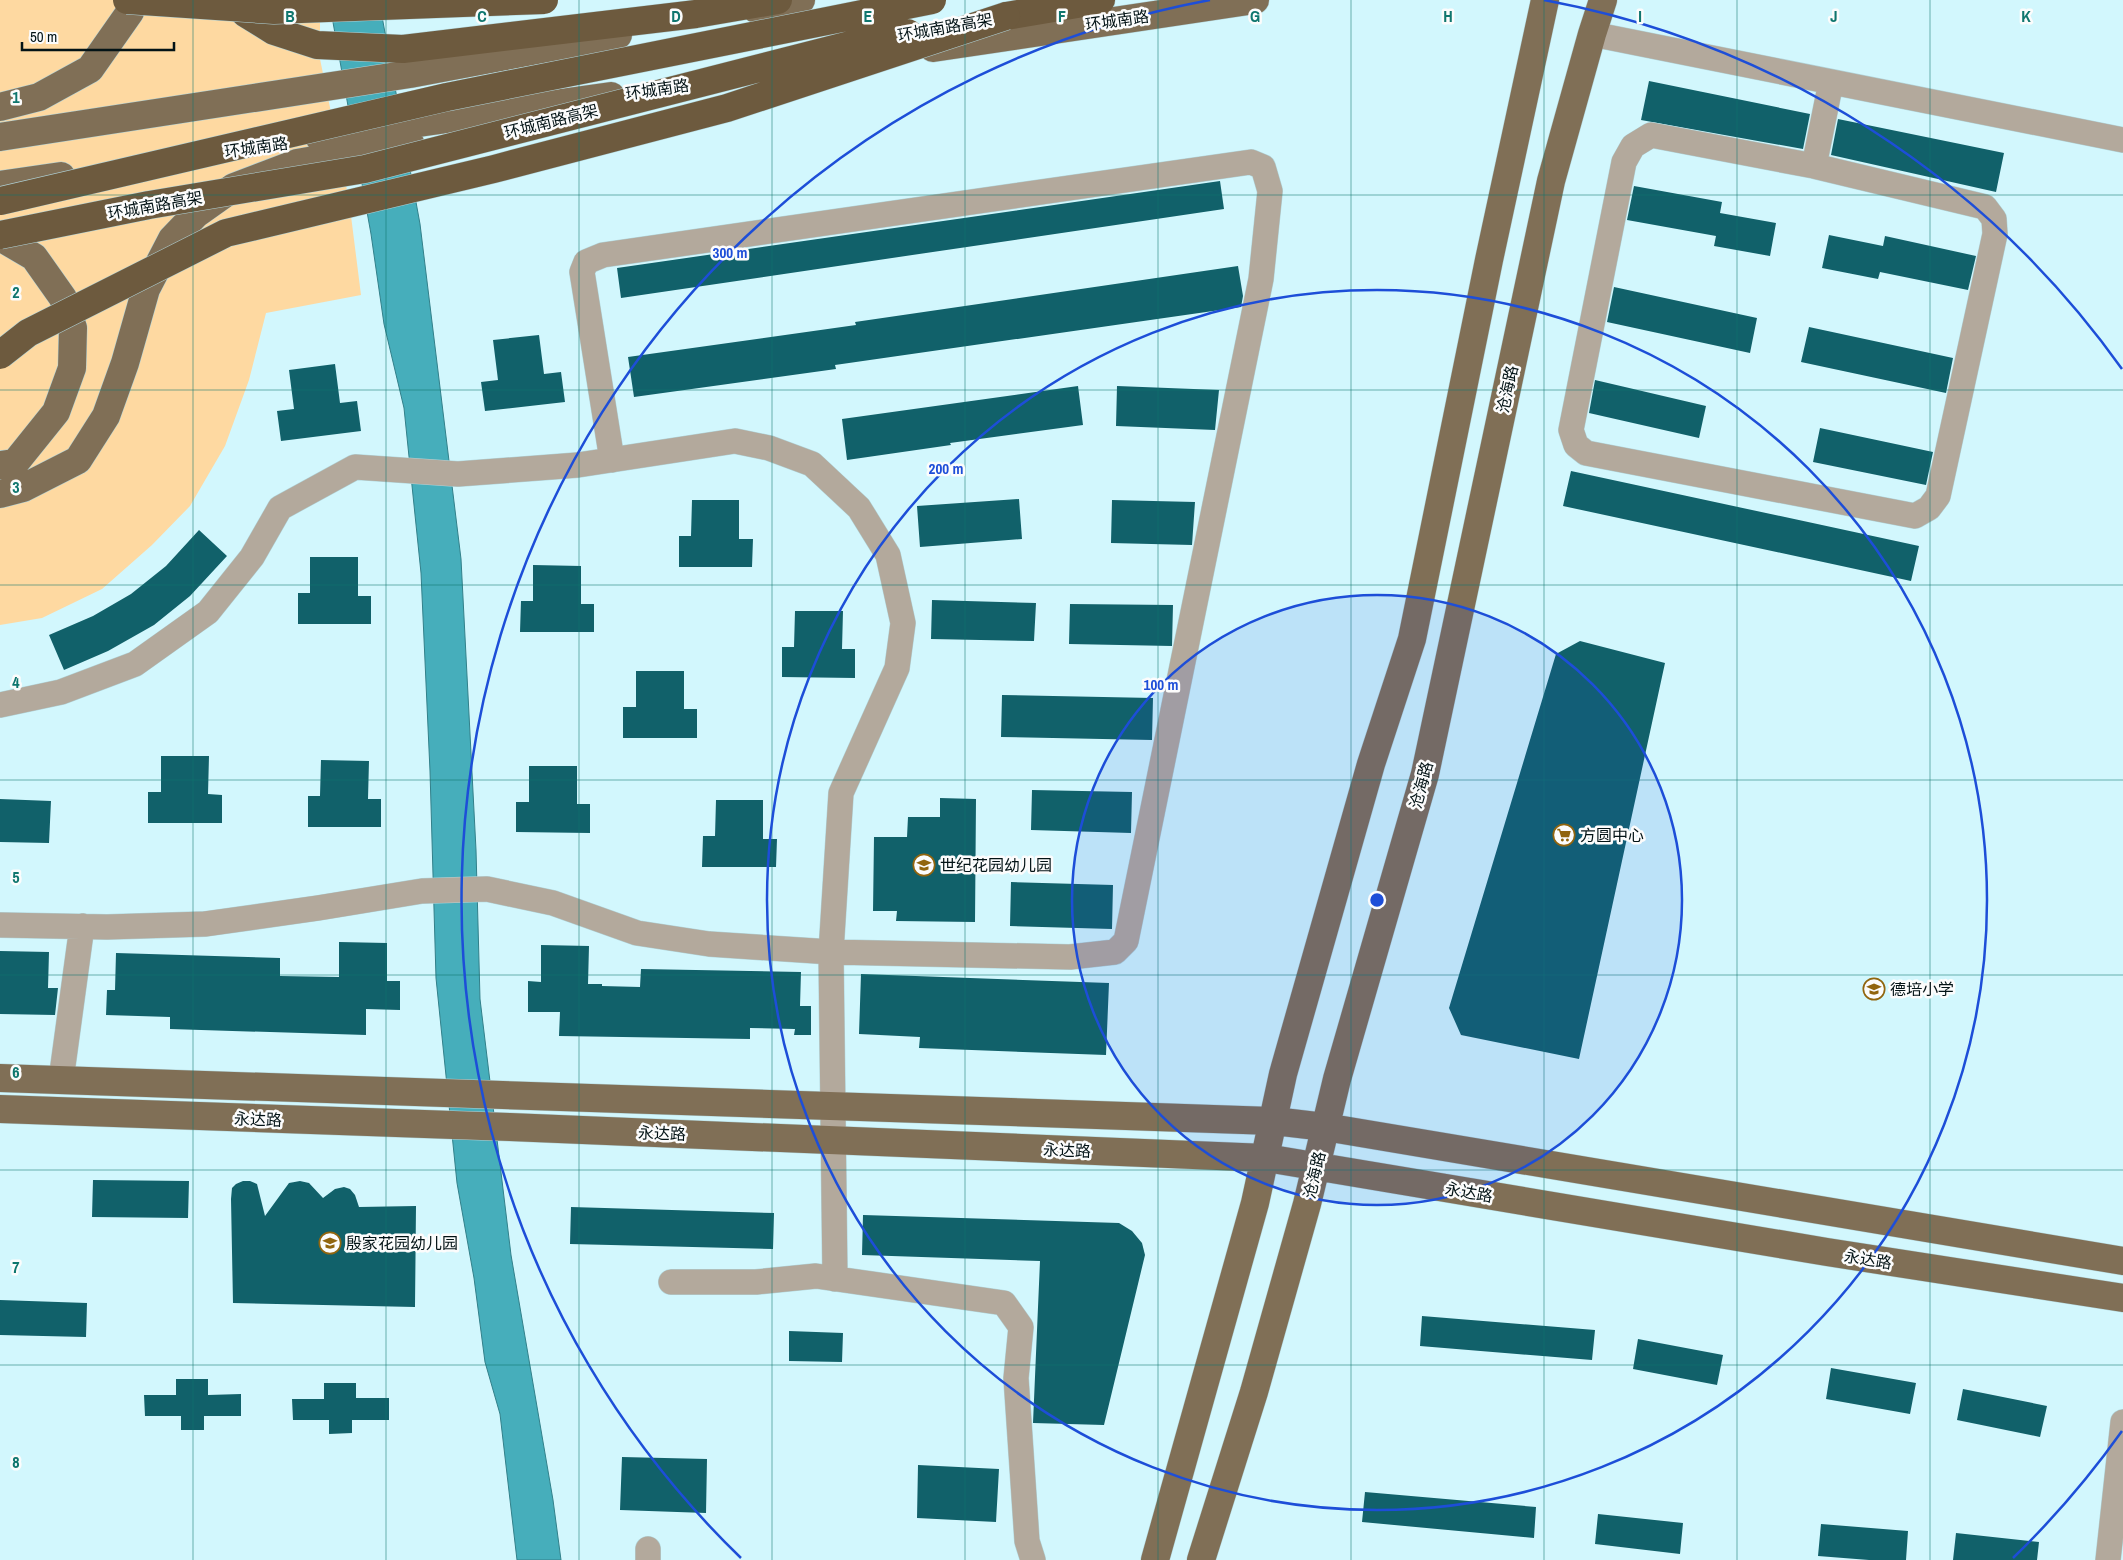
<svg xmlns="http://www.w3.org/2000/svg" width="2123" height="1560" font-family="'Archivo Narrow','Noto Sans SC',sans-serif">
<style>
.green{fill:#fed9a1}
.water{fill:#46aebb;stroke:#32808a}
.building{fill:#11616a}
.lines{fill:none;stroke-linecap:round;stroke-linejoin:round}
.minor-casing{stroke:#b1d3d8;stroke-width:26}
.major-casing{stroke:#b1d3d8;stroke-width:29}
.highway-casing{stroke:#b1d3d8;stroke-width:29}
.minor{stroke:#b3a99c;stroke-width:25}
.major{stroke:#806f56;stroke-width:28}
.highway{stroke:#6d5a3e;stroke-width:28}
.highway-bridge-casing{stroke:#b1d3d8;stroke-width:29;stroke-linecap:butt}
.highway-bridge{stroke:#6d5a3e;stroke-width:28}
.grid{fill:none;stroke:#0f766e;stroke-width:1;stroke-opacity:0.55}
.ring{fill:none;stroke:#1d4ed8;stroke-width:2.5}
.labels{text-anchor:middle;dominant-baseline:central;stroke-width:5;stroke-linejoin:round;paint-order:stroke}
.street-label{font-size:16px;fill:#031316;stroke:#fcfcfc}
.poi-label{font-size:16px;fill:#031316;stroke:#fcfcfc;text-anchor:start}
.grid-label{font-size:16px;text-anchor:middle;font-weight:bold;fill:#0f766e;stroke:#fcfcfc;stroke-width:5;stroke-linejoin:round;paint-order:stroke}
.centre{fill:#1d4ed8;stroke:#fcfcfc;stroke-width:2.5}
.ring-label{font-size:15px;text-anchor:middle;font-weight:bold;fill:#1d4ed8;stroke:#fcfcfc;stroke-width:5;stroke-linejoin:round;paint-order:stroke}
</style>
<rect width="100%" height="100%" fill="#d2f7fd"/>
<path class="green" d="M0,0H296L320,9V59L349,200L361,295L266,313L249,380L225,446L190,506L152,545L102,589L42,618L0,625Z"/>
<path class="water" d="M329,0H379L420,224L461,559L476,850L480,999L511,1255L553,1500L561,1560H517L500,1414L485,1362L474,1278L457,1183L436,978L430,771L421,573L404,408L384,324L371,234Z"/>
<path class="building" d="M1649,81L1810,114L1803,149L1641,120Z
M1838,119L2004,153L1996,192L1831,155Z
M1220,181L1224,209L621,298L617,268Z
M1634,186L1722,202L1720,213L1776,223L1770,256L1714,246L1716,236L1627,220Z
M1829,235L1883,246L1885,236L1976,256L1968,290L1880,272L1878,279L1822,268Z
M1238,266L1243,296L1241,307L835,365L836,369L634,397L628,357L856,325L855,322Z
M1614,287L1757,318L1750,353L1607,322Z
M1809,327L1953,358L1946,393L1801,362Z
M539,335L544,374L561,372L565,402L485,411L481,382L498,380L493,340Z
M335,364L340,403L357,401L361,431L281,441L277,411L294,409L289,370Z
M1595,380L1706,406L1699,438L1589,413Z
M1078,386L1083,425L950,443L951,445L847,460L842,419Z
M1117,386L1219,390L1215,430L1116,426Z
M1820,428L1933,452L1926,485L1813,462Z
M1571,471L1919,546L1911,581L1563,506Z
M1019,499L1022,539L920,547L917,506Z
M692,500H739V539H753L752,567H679V536H691Z
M1112,500L1195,502L1192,545L1111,543Z
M199,530L227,556L190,596L154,625L108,651L64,670L49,635L93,616L131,594L166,566Z
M310,557H358V596H371V624H298V593H310Z
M533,565L581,566V604H594V632H520L521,601H533Z
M932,600L1036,603L1034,641L931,639Z
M1070,604L1173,605L1172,646L1069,644Z
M795,611H843L842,649H855V678L782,677V647H794Z
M1580,641L1665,663L1579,1059L1461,1035L1449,1008L1556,654Z
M636,671H684V709H697V738H623V707H636Z
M1002,695L1153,698L1152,740L1001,737Z
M161,756H209L208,794L222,795V823H148V792H161Z
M321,760L369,761L368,799H381V827H308V796H320Z
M529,766H577V804H590V833L516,832V802H529Z
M1032,790L1132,792L1131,833L1031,830Z
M940,798L976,799L975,922L896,921L897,911H873L874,837H907L908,817H940Z
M0,799L51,801L49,843L0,842Z
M716,800H763V839H777L776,867H702L703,836H715Z
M1011,882L1113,885L1112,929L1010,926Z
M339,942L387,943V981H400V1010L366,1009V1035L170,1029V1017L106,1015L107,990H115L116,953L280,958V976L339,977Z
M541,945L589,946L588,984H602V986L640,987L641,969L801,972L800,1006H811V1035H794L795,1029L750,1028V1039L559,1036L560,1012H528V981L541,982Z
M0,951L49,952L48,988H58L55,1015L0,1014Z
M861,974L1109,983L1106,1055L919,1048L920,1037L859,1034Z
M93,1180L189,1181L188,1218L92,1217Z
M243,1181H250L257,1184L265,1216L289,1183L300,1181L309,1183L323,1198L335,1189L344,1187L350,1189L355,1195L359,1207L416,1206L415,1307L233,1303L231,1199L232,1188L236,1184Z
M571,1207L774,1213L773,1249L570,1244Z
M863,1215L1119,1223L1132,1231L1142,1243L1145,1255L1104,1425L1033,1423L1040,1261L862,1255Z
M0,1300L87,1303L86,1337L0,1335Z
M1422,1316L1595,1330L1592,1360L1420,1346Z
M789,1331L843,1333L842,1362L789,1361Z
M1638,1339L1723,1355L1717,1385L1633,1369Z
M1831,1368L1916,1383L1910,1414L1826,1399Z
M176,1379H208V1395L241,1394V1416H204V1430H181V1416H145L144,1395H176Z
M324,1383H356V1398H389V1420H352V1433L329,1434V1420H293L292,1399H324Z
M1963,1389L2047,1406L2040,1437L1957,1420Z
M622,1457L707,1459L706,1513L620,1510Z
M918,1465L999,1469L996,1522L917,1518Z
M1365,1492L1536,1507L1534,1538L1362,1522Z
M1598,1514L1683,1523L1680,1554L1595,1544Z
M1821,1524L1908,1531L1906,1560H1869L1818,1556Z
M1956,1533L2039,1542L2037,1560H1953Z"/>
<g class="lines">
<g class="minor-casing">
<path id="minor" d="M1592,34L2123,140
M1651,135L1814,166L1985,207L1994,219L1995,234L1938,496L1929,508L1915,516L1586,453L1576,445L1571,430L1624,162L1633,146Z
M1814,166L1831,82
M0,705L61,692L135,664L208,612L252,557L280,508L355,467L458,474L578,465L735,441L769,448L812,464L859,508L888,555L903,623L897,668L841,793L831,952L835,1279
M0,925L107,927L205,924L318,908L422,891L487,889L553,903L637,933L709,944L831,952L1070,957L1115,952L1126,941L1261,279L1270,191L1263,167L1251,162L603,255L586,262L582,272L612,460
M61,1080L82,926
M671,1282H756L816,1276L1004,1303L1021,1327L1016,1378L1027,1541L1033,1560
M648,1560V1549
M2108,1560L2123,1422"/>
</g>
<g class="major-casing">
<path id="major" d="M756,9L801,0
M933,48L1255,0
M0,107L39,97L90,69L130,12L131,0
M0,137L410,74L618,35
M319,137L611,96
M0,185L61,176
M0,237L34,257L63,298L73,328L72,368L56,412L15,463L0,465
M0,494L23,488L78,460L106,416L125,363L146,289L172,239L196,214L234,187L297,163L410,143
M0,1078L1274,1121L1325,1127L2123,1261
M0,1109L510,1127L1266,1158L1827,1252L2123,1298
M1155,1560L1255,1203L1283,1074L1371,764L1412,639L1489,260L1545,0
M1201,1560L1254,1392L1307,1204L1337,1079L1425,774L1551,181L1592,34L1603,0"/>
</g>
<g class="highway-casing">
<path id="highway" d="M234,0L245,13L274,31L317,45L403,49L696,14L778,0
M1006,16L1101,0"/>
</g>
<use href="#minor" class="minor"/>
<use href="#major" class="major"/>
<use href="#highway" class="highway"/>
<g class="highway-bridge-casing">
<path id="highway-bridge" d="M127,0L274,10L544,0
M0,201L447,97L932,0
M0,235L149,205L365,169L869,40L908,33
M0,355L28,333L226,233L494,169L727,108L1006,16"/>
</g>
<use href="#highway-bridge" class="highway-bridge"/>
</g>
<path class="grid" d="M193,0V1560M386,0V1560M579,0V1560M772,0V1560M965,0V1560M1158,0V1560M1351,0V1560M1544,0V1560M1737,0V1560M1930,0V1560M0,195H2123M0,390H2123M0,585H2123M0,780H2123M0,975H2123M0,1170H2123M0,1365H2123"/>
<circle cx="1377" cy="900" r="305" fill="#1d4ed8" fill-opacity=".12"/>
<g class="ring">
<circle cx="1377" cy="900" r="305"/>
<circle cx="1377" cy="900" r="610"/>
<path d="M2122 1431A915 915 0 0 1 2013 1558M741 1558A915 915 0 0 1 1210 0M1544 0A915 915 0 0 1 2122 369"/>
</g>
<defs>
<g id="supermarket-ring" transform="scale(1.125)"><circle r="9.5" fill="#fcfcfc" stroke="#91650f" stroke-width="1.5"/><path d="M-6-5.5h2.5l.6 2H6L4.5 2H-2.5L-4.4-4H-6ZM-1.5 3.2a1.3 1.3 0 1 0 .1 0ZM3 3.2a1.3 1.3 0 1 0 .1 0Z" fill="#91650f"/></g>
<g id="school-ring" transform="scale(1.125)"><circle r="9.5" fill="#fcfcfc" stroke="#91650f" stroke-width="1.5"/><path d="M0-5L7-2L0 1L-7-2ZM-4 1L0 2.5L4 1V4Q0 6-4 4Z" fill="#91650f"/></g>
</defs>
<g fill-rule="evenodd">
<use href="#supermarket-ring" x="1564" y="835"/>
<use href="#school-ring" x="924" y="865"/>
<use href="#school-ring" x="1874" y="989"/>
<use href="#school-ring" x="330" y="1243"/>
</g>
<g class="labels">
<g class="street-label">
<text transform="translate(1117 20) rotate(-8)">环城南路</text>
<text transform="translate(945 27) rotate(-10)">环城南路高架</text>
<text transform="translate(657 89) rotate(-8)">环城南路</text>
<text transform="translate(551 121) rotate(-14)">环城南路高架</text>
<text transform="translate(256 147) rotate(-8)">环城南路</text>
<text transform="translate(155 205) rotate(-10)">环城南路高架</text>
<text transform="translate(1507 389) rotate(-78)">沧海路</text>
<text transform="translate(1421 785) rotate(-75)">沧海路</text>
<text transform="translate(258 1119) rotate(2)">永达路</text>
<text transform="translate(662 1133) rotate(2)">永达路</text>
<text transform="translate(1067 1150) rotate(2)">永达路</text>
<text transform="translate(1314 1175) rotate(-77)">沧海路</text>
<text transform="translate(1469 1192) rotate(10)">永达路</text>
<text transform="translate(1868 1259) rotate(9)">永达路</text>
</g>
<g class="poi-label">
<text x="1580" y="835">方圆中心</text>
<text x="940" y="865">世纪花园幼儿园</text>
<text x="1890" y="989">德培小学</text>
<text x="346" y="1243">殷家花园幼儿园</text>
</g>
</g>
<g class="grid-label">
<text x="290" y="22">B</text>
<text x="482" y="22">C</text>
<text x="676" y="22">D</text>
<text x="868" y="22">E</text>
<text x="1062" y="22">F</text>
<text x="1255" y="22">G</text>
<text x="1448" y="22">H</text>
<text x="1640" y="22">I</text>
<text x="1834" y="22">J</text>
<text x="2026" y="22">K</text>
<text x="16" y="103">1</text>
<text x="16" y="298">2</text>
<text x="16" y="493">3</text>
<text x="16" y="688">4</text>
<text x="16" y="883">5</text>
<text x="16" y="1078">6</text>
<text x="16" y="1273">7</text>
<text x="16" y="1468">8</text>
</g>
<circle cx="1377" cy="900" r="8" class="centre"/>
<g class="ring-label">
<text x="730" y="258">300 m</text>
<text x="946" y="474">200 m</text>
<text x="1161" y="690">100 m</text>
</g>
<path d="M22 42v8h152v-8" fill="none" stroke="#031316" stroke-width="2.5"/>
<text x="30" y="42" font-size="15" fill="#031316" stroke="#fcfcfc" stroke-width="4" paint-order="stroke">50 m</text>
</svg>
